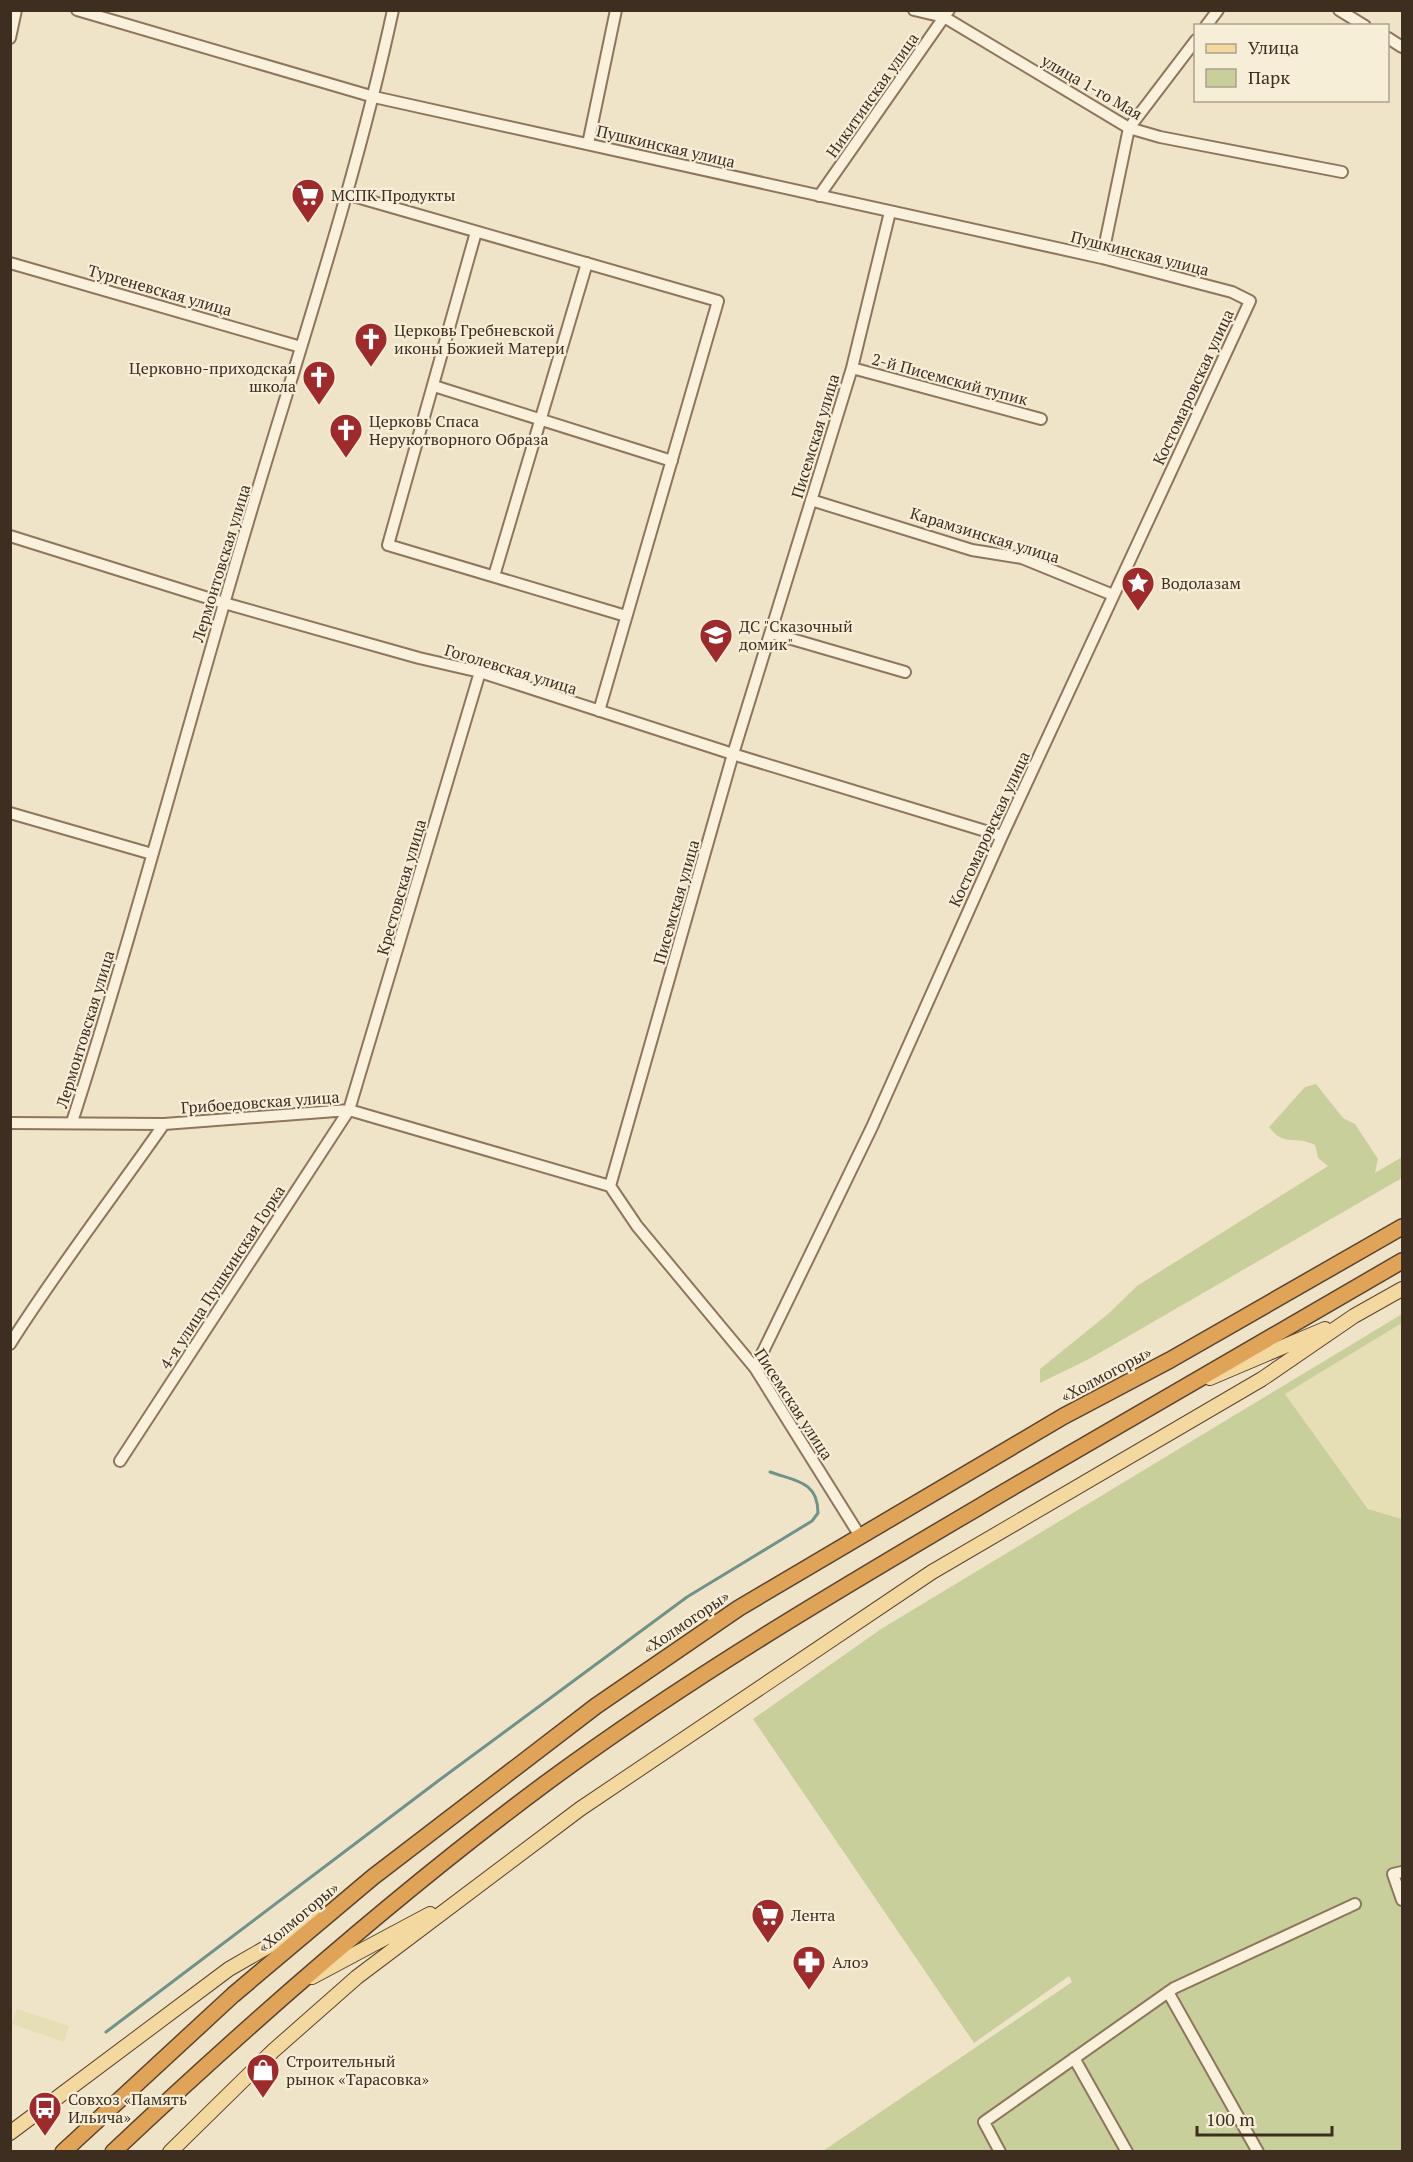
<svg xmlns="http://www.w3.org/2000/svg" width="1413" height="2162" font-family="'PT Serif',serif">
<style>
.farmland{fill:#e6deb5}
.green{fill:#c9cf9b}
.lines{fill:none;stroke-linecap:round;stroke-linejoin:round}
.stream{stroke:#6f938a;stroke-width:3}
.minor-casing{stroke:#8d765c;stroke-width:14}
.major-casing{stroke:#5b4430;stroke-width:16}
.highway-casing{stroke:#5b4430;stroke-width:18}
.minor{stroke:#faf1dc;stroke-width:10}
.major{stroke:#f3d9a0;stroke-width:14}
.highway{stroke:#e0a458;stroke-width:15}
.labels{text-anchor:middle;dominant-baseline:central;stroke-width:4.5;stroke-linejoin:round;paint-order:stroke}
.street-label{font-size:16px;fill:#3d2e20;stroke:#f7eed8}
.poi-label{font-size:16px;fill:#3d2e20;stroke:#f7eed8;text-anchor:start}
</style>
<rect width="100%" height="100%" fill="#f0e4c8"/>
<path class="farmland" d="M1402,1323V1519L1369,1509L1285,1394Z
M17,2009L69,2026L64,2042L12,2024Z"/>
<path class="green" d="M1316,1084L1343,1118L1355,1124L1378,1159L1375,1173L1402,1157V1178L1089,1359L1040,1383V1369L1108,1314L1137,1286L1328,1166L1318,1158L1315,1145C1295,1135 1284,1148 1269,1127L1305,1087Z
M1402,1314V1323L1285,1394L1368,1509L1402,1519V2151H823L1072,1982L1069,1976L974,2043L753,1719L881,1629Z"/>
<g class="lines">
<path class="stream" d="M106,2032L438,1781L687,1597L812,1521L818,1513C818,1481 795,1481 770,1472"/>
<g class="minor-casing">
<path id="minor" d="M77,10L374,97L1102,258L1232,292L1250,301L1002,836L872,1127L755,1368
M914,10L944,17L1129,128L1160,137L1342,172
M1339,10L1365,26
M1206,26L1218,10
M10,38L16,10
M1388,38L1402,47
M588,144L616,10
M346,194L718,301L599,711
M819,196L949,10
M476,232L388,545L626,616
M1102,258L1129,128L1196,40
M10,263L301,347
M852,368L1041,419
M434,386L672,461
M811,500L972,550L1022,558L1113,595
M10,536L224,603L419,658L480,672L739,756L1002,836
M494,576L587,263
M771,633L905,672
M10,813L152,854
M72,1122C134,930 185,735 242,542C294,365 354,190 393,10
M10,1123L164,1124L349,1110L610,1186
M10,1344C58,1268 113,1197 164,1124
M120,1461L349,1110L480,672
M860,1536L755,1368L637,1226L610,1186L733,754L852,368L890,212
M1402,1872L1393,1874L1402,1900
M1168,1992L1258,2152
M1074,2058L1127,2152
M1000,2152L984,2122L1174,1988L1355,1904"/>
</g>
<g class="major-casing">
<path id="major" d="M1210,1378L1325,1329
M312,1977L430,1914
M10,2133L229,1969L319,1917
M170,2152L273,2051L357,1977L580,1809L932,1572L1262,1379L1354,1316L1402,1289"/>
</g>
<g class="highway-casing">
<path id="highway" d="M63,2152L233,1995L373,1877L596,1706L739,1608L1064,1416L1170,1360L1402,1227
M113,2152C251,2022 394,1896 546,1783C692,1675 850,1583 1006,1491C1138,1414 1270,1337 1402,1261"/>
</g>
<use href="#minor" class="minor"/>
<use href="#major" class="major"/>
<use href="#highway" class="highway"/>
</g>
<defs>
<g id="supermarket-pin" transform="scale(1.725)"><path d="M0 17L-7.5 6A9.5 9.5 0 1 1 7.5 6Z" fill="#9e2a2b" stroke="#f7eed8"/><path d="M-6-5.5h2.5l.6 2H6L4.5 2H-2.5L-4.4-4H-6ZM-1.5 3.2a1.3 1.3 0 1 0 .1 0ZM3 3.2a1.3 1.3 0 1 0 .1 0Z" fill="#fff"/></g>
<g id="church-pin" transform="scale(1.725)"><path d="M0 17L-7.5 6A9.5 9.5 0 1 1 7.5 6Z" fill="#9e2a2b" stroke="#f7eed8"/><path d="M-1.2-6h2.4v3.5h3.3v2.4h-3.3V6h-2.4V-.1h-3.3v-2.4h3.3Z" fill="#fff"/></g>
<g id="sight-pin" transform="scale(1.725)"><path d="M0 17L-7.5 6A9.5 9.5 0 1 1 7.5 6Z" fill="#9e2a2b" stroke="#f7eed8"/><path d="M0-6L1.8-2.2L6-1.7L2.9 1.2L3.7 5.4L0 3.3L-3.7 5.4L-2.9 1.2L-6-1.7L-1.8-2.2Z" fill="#fff"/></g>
<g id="school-pin" transform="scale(1.725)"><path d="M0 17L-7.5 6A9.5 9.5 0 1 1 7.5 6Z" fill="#9e2a2b" stroke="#f7eed8"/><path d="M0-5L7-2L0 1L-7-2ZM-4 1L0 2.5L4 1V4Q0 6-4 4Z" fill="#fff"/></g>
<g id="pharmacy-pin" transform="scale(1.725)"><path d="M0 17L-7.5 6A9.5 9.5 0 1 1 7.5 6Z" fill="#9e2a2b" stroke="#f7eed8"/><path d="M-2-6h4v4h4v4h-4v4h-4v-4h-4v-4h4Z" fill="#fff"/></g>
<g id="shop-pin" transform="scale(1.725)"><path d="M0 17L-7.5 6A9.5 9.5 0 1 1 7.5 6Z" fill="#9e2a2b" stroke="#f7eed8"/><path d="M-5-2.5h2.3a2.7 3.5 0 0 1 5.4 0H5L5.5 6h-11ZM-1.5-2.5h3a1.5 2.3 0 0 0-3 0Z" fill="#fff"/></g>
<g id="bus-pin" transform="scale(1.725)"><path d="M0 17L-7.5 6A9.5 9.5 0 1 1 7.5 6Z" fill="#9e2a2b" stroke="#f7eed8"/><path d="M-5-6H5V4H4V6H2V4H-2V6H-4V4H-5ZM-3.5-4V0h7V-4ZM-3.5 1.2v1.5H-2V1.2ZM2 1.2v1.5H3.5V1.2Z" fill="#fff"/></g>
</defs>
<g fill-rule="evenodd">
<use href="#supermarket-pin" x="308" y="195"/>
<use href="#church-pin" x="371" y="339"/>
<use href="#church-pin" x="319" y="377"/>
<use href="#church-pin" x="346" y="430"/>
<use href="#sight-pin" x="1138" y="583"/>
<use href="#school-pin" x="716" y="635"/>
<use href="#supermarket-pin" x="768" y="1915"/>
<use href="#pharmacy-pin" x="809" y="1962"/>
<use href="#shop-pin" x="263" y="2070"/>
<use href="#bus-pin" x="45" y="2108"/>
</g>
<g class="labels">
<g class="street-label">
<text transform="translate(1092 87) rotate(30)">улица 1-го Мая</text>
<text transform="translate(872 95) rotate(-55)">Никитинская улица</text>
<text transform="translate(666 146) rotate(13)">Пушкинская улица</text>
<text transform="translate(1140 253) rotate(14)">Пушкинская улица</text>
<text transform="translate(160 290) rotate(16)">Тургеневская улица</text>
<text transform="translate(950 379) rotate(15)">2-й Писемский тупик</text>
<text transform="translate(1193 387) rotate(-65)">Костомаровская улица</text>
<text transform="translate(815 436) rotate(-73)">Писемская улица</text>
<text transform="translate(985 535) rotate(17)">Карамзинская улица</text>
<text transform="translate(221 563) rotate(-73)">Лермонтовская улица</text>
<text transform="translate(511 669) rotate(17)">Гоголевская улица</text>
<text transform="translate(989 829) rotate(-65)">Костомаровская улица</text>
<text transform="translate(401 887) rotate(-74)">Крестовская улица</text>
<text transform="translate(676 902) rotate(-74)">Писемская улица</text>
<text transform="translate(85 1029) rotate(-73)">Лермонтовская улица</text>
<text transform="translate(260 1102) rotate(-4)">Грибоедовская улица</text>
<text transform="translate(222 1277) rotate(-57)">4-я улица Пушкинская Горка</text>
<text transform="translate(1106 1374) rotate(-28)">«Холмогоры»</text>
<text transform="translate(794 1404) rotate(57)">Писемская улица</text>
<text transform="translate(686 1622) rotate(-34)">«Холмогоры»</text>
<text transform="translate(298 1917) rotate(-40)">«Холмогоры»</text>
</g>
<g class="poi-label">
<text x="331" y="195">МСПК Продукты</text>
<text x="394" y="330">Церковь Гребневской<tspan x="394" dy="18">иконы Божией Матери</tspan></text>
<text x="296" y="368" text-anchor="end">Церковно-приходская<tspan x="296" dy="18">школа</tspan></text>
<text x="369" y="421">Церковь Спаса<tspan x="369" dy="18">Нерукотворного Образа</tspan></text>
<text x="1161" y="583">Водолазам</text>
<text x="739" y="626">ДС "Сказочный<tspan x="739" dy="18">домик"</tspan></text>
<text x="791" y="1915">Лента</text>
<text x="832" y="1962">Алоэ</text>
<text x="286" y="2061">Строительный<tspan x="286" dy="18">рынок «Тарасовка»</tspan></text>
<text x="68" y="2099">Совхоз «Память<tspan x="68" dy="18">Ильича»</tspan></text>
</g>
</g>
<rect width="1413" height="2162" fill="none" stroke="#3d2e20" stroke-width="24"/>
<rect x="1194" y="24" width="195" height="78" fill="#f7eed8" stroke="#ada18e" stroke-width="1.5"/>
<rect x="1206" y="44" width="30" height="9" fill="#f3d9a0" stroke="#ada18e" stroke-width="1.5"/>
<text x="1248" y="54" font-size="18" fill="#3d2e20">Улица</text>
<rect x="1206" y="69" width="30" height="18" fill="#c9cf9b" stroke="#ada18e" stroke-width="1.5"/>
<text x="1248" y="84" font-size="18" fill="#3d2e20">Парк</text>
<path d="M1197 2126v9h135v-9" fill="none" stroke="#3d2e20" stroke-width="3"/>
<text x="1206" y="2126" font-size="18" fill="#3d2e20" stroke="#f7eed8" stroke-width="4.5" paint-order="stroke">100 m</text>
</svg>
